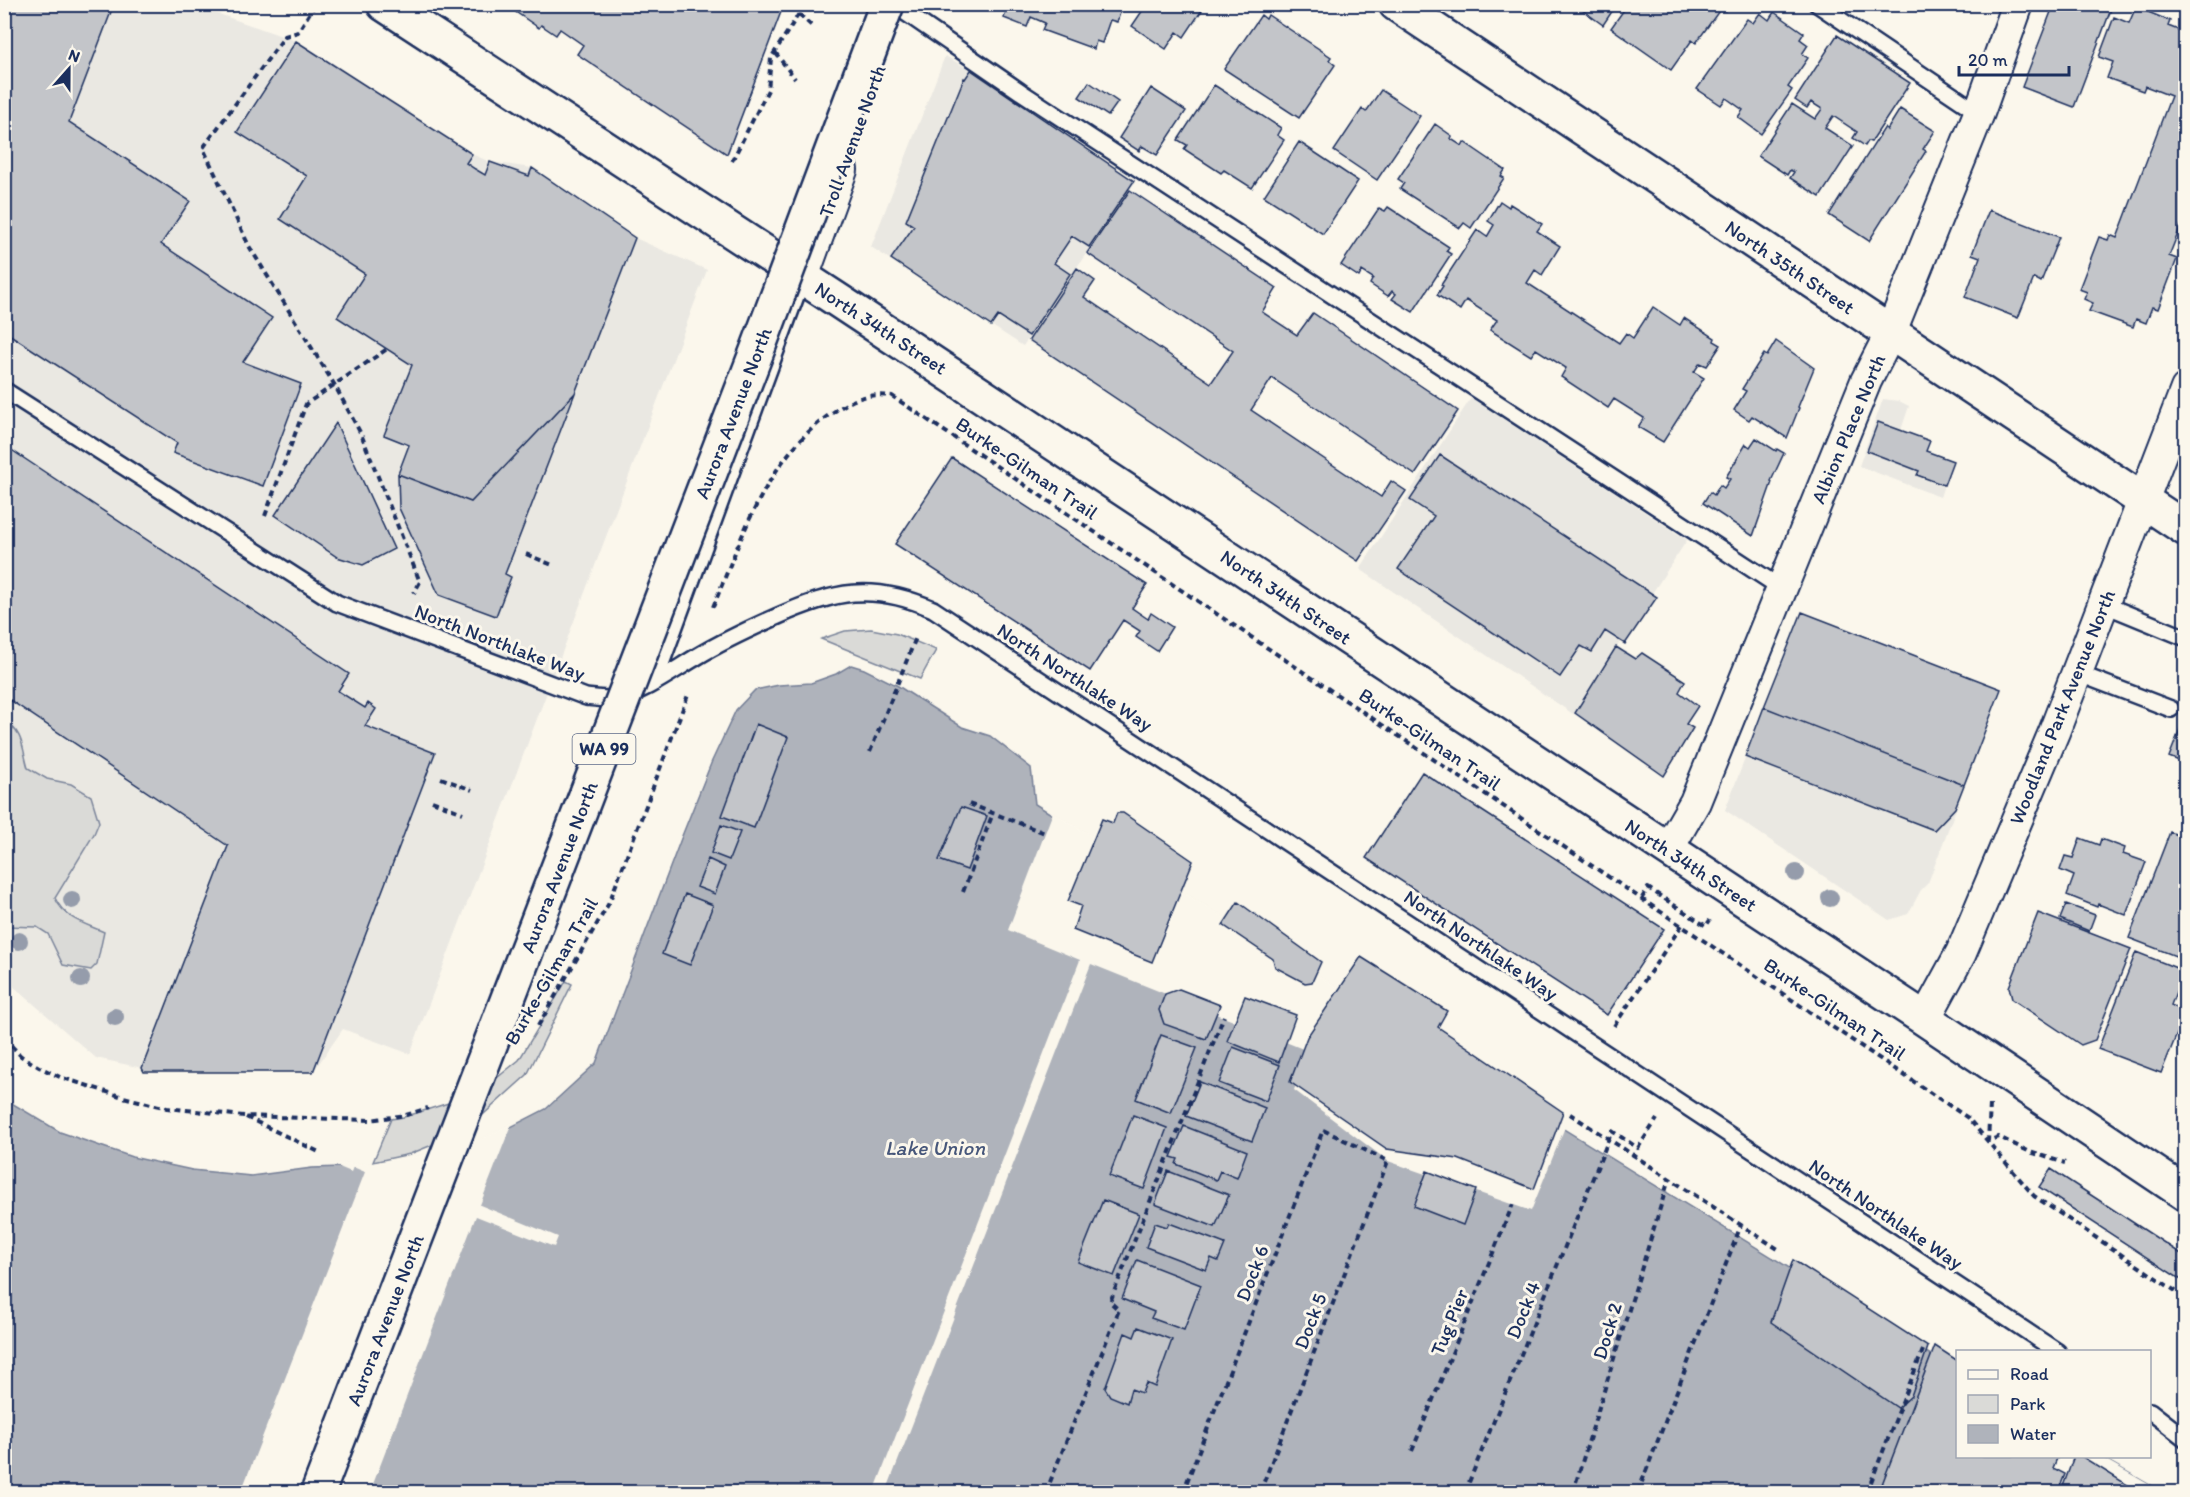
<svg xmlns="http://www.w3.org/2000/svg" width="2190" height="1497" font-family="Itim,sans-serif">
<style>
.built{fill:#eae8e2}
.green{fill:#dadad7;stroke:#7a849a;stroke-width:1.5}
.water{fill:#afb3bb;stroke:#747e96;stroke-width:1.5}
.pier{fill:#fbf7ec}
.building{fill:#c3c5c9;stroke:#1b2f5e;stroke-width:1.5}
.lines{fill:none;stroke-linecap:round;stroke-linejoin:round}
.service-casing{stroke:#1b2f5e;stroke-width:20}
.minor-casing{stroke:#1b2f5e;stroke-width:34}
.tertiary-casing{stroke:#1b2f5e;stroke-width:38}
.path{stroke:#1b2f5e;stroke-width:4;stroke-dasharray:6 4.5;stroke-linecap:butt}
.service{stroke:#fbf7ec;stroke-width:15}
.minor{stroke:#fbf7ec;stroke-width:30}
.tertiary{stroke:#fbf7ec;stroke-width:33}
.trunk-bridge-casing{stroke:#1b2f5e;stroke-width:38;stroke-linecap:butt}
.trunk-bridge{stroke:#fbf7ec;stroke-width:33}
.tree{fill:#959cab}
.labels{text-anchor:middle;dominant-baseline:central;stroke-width:6;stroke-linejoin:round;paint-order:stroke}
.shield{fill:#fbf7ec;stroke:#5e6b89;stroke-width:1.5}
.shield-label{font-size:18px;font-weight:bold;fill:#1b2f5e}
.street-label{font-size:20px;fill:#1b2f5e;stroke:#fbf7ec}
.water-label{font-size:21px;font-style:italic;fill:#47577a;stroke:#fbf7ec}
</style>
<rect width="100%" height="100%" fill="#fbf7ec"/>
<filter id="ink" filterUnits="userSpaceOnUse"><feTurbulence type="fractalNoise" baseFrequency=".0167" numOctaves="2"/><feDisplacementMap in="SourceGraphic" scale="12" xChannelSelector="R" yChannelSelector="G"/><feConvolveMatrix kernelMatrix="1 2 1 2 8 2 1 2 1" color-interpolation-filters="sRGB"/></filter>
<g filter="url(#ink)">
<path class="built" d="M5,5H193L296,41L472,154L490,162L532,168L635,238L707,270L410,1054L343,1029L313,1072H144L142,1068L96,1058L5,979Z
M945,56L971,70L1135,182L1023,346L871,247Z
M1471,398L1687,540L1573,714L1360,569Z
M1883,399L1899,401L1909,406L1901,430L1930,441L1927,451L1944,485L1940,497L1859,466Z
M1802,612L2001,689L1928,883L1921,890L1908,914L1889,920L1725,810Z"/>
<path class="green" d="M871,629L897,634L936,650L920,679L821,639L845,631Z
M4,720C24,733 22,748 28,768L47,779L71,784L91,796L99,822L94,834L55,898C65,919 83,923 104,932L97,964L91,970L63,965L48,934L37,927L5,926Z
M566,981L572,984L527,1075L464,1132L410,1154L373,1162L391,1119L404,1117L477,1094L519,1060Z"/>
<path class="water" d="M851,665L864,669L898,686L962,727L990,736L1031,768L1035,804L1957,1371L1958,1456L2101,1457L2162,1492H5V1099L60,1132L132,1157L192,1170L251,1176L312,1168L372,1166L460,1153L546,1109L596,1063L682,836L712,761L736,710L755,690L779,685L811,683L836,674Z"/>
<path class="pier" d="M1053,812L1565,1127L1531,1211L1388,1161L1294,1090L1308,1051L1091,964L886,1492H874L1080,960L1008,930Z
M512,1123L480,1205L558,1237L554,1247L476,1216L370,1492H241L365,1172L353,1167L351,1172L332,1164L372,1163L459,1150Z
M1957,1418L1958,1456L2101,1457L2162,1492H1929Z"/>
<path class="building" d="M4,4H114L69,122L190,201L161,244L272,318L243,362L301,384L263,486L173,453L177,443L4,331Z
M504,4H784L727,154L577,54L583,45L560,29L556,35L541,25L539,28Z
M1009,4H1123L1117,22L1110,20L1102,43L1096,41L1094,49L1042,30L1045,23L1031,17L1027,27L1004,18Z
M1147,4H1206L1184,37L1177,32L1166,49L1132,26Z
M1574,4H1617L1603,25Z
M1628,4H1730L1725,11L1721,8L1696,43L1692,40L1671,70L1611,28Z
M2054,4H2113L2074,107L2022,87Z
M2136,7L2170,21L2168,26L2186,33V213L2169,256L2177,259L2158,309L2152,307L2146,323L2136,319L2133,327L2089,311L2093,303L2084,299L2087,292L2079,289L2099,237L2108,240L2110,235L2117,238L2171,96L2145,86L2143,91L2107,78L2113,62L2099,57L2114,17L2129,23Z
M1774,12L1804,33L1800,39L1808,45L1802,54L1808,58L1788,87L1792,90L1761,134L1738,117L1743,110L1726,98L1721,105L1697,89L1747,19L1753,23L1760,13L1769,20Z
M1261,15L1266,19L1268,15L1331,57L1329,60L1335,65L1299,118L1224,69Z
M1837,35L1910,83L1871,142L1868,141L1865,146L1853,138L1857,132L1833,116L1825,128L1853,146L1820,197L1790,178L1794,172L1790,170L1787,175L1758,156L1792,104L1815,119L1822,109L1811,102L1807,108L1795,100Z
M296,41L472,154L466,163L475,169L485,175L490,162L529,176L532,168L635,238L575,393L471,502L398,474L409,445L384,435L412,365L337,317L365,274L280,219L307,176L237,132Z
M971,70L1134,181L1089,247L1072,236L1054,263L1070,274L1029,336L998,316L991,326L891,259L914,226L906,221L964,78L965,79Z
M1089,82L1118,102L1108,116L1079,97Z
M1214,85L1281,128L1277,135L1284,140L1252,188L1224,170L1221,173L1184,149L1187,145L1178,140Z
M1151,88L1186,111L1157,155L1142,146L1139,151L1119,138Z
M1381,90L1420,116L1377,180L1334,151L1362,109L1366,112Z
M1900,109L1935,131L1923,149L1926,151L1869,241L1829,215L1885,127L1887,130Z
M1435,124L1452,136L1451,139L1462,146L1464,142L1505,170L1501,176L1504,178L1471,228L1464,223L1460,228L1400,189L1404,183L1398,179Z
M1299,142L1358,181L1323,234L1264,196Z
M1130,190L1277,288L1262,312L1297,335L1313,313L1458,411L1415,475L1272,378L1251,410L1381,497L1391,481L1406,491L1358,561L1029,340L1077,268L1095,281L1084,297L1211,383L1233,351L1087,253Z
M1500,201L1509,207L1510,204L1542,224L1537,231L1560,246L1542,275L1535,270L1527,283L1619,343L1626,333L1633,338L1653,307L1680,325L1684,318L1715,338L1714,341L1721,345L1707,366L1700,363L1694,372L1704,378L1663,442L1638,427L1644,418L1614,399L1608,408L1561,377L1566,368L1536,349L1531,356L1490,330L1497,320L1466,300L1460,310L1437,295L1443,286L1441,285L1477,230L1487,237L1494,225L1488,221Z
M1388,207L1449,247L1446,251L1451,254L1413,312L1392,299L1396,294L1392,291L1388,296L1370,284L1373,278L1362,271L1359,277L1341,265L1379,208L1385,211Z
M1989,210L2059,237L2041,282L2034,278L2018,318L1965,297L1980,257L1972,254Z
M1776,341L1814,368L1798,407L1799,408L1787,438L1752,416L1749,420L1734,410L1746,391L1742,389L1764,354L1767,356Z
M575,393L505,574L511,577L496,616L439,595L399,508L398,474L471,502Z
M1878,422L1930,441L1926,451L1953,461L1944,485L1917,475L1919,471L1867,451Z
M336,423L394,549L363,565L337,557L275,515Z
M1756,438L1776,451L1777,449L1784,453L1771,481L1772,482L1753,536L1703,503L1710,492L1714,495L1720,485L1724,488L1730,479L1726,477L1746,444L1750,447Z
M4,445L349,674L338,691L365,708L368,703L376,709L365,726L435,753L313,1072H144L142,1068L228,846L4,696Z
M1440,455L1657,597L1625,644L1605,631L1592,652L1581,646L1560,677L1398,569L1434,516L1410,500Z
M952,458L1147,585L1132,608L1148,619L1151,613L1172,627L1157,651L1136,637L1140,631L1123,620L1090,671L895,544Z
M1802,612L2001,689L1964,785L1764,707Z
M1616,647L1635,659L1642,653L1685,681L1679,692L1698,706L1686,724L1693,728L1664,776L1575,713Z
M1764,707L1964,785L1955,808L1934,830L1745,757Z
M2186,714V753L2182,762L2169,757Z
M756,724L788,737L754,828L722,816Z
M1422,772L1664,929L1607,1015L1366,858Z
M961,807L987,816L967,870L939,860Z
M1117,813H1123L1193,861L1152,962L1073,930L1081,906L1068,901L1102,819L1113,823Z
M721,825L740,832L729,860L711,853Z
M2170,832L2186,838V960L2129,938Z
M2080,838L2099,845L2101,839L2125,848L2123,854L2146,862L2126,915L2098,904L2097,907L2067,895L2074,876L2060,870L2065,856L2073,858Z
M708,859L725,867L715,894L697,887Z
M685,894L713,905L690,965L662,954Z
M1238,902L1321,962L1312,982L1305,983L1275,967L1273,959L1223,925Z
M2066,904L2095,915L2089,931L2060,919Z
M2038,913L2131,949L2095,1040L2081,1045L2012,999L2009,987Z
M2136,952L2184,971L2171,1005L2186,1012L2161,1073L2098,1049Z
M1361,957L1447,1011L1438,1027L1563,1112L1534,1189L1458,1159L1387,1149L1290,1082L1307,1037Z
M1179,989L1220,1005L1206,1039L1164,1024L1159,1010L1165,994Z
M1245,996L1296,1015L1279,1062L1227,1041Z
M1161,1035L1197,1048L1171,1113L1136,1099Z
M1233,1047L1280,1065L1266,1101L1219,1083Z
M1200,1082L1265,1108L1252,1141L1186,1116Z
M1133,1115L1167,1128L1144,1189L1109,1176Z
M1184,1126L1247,1151L1237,1178L1220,1171L1216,1180L1176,1164L1178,1159L1171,1157Z
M2051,1169L2186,1257V1283L2039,1187Z
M1168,1171L1229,1195L1215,1227L1155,1204Z
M1427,1171L1476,1190L1463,1225L1414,1206Z
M1103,1200L1139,1214L1114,1276L1078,1262Z
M1155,1223L1167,1227L1169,1223L1225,1244L1218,1261L1211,1258L1206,1270L1146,1247Z
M1137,1260L1201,1285L1184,1330L1151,1318L1154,1312L1122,1299Z
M1793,1260L1928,1347L1911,1396L1898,1408L1771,1322Z
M1138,1327L1172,1340L1155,1387L1146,1383L1142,1393L1131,1389L1127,1403L1110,1396L1105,1388L1125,1333L1134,1337Z
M1935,1346L1958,1361V1456H2058L2053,1468L2065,1474L2058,1492H1879Z
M2074,1456H2081L2139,1492H2061Z"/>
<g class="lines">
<g class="service-casing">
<path id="service" d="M893,4L1021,92L1781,588
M1817,4L1979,113
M4,390L337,603L586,697C595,698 608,700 617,698C645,692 674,670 698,656C723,641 749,629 776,617C834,591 872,582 933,609L2058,1352
M2103,604L2186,638
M2077,673L2171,709
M654,683L803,277
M2150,1411L2186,1439"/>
</g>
<g class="minor-casing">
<path id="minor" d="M803,277L842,170
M1668,849L1695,802L1866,381L1890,334L1979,113L2018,4
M1925,1019L1961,953L2054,732L2186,389"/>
</g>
<g class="tertiary-casing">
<path id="tertiary" d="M384,4L839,301L1925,1019L2186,1194
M1396,4L2186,529"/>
</g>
<path class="path" d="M315,4L298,32L285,36L203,148L249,246L334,384L361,434L420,582L414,593
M799,14L814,28
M775,52L795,79
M732,161L768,90L771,58L805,4
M265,516L306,404L387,349
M526,554L555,566
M713,607C742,537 767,457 832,413C853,399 865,393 892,396L1968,1118L2034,1196L2186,1298
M870,752L917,635
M441,778L472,790
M432,801L463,813
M969,804L1045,833
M963,892L993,813
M1642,898L1648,888L1706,926L1710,920
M538,1026L609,903L688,695
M1614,1026L1682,925
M4,1038L21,1056L39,1067L60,1077L123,1097L167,1108L244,1116L370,1120L406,1115L428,1108
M1990,1105L1988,1141L1999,1137L2030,1152L2065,1163
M1570,1114L1778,1249
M246,1117L321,1153
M1412,1451L1513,1204
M1046,1492L1119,1310L1110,1302L1224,1016
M1183,1492L1323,1130L1388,1161L1260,1492
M1465,1492L1612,1131L1638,1148L1657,1119
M1573,1492L1669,1179
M1638,1492L1741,1225
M1867,1492L1923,1350"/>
<use href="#service" class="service"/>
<use href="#minor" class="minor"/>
<use href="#tertiary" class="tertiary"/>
<g class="trunk-bridge-casing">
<path id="trunk-bridge" d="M318,1492L757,351L887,4"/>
</g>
<use href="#trunk-bridge" class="trunk-bridge"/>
</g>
<g class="tree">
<circle cx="1796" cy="873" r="9"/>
<circle cx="1830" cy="898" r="9"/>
<circle cx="72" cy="900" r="9"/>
<circle cx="19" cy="941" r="9"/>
<circle cx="81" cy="979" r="9"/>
<circle cx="115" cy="1017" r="9"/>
</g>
</g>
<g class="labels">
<rect class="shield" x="572.5" y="734" width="63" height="30" rx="4.5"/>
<g class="shield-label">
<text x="604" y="749">WA 99</text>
</g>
<g class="street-label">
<text transform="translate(852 141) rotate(-70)">Troll Avenue North</text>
<text transform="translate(1790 267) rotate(34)">North 35th Street</text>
<text transform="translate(881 328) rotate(33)">North 34th Street</text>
<text transform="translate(733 413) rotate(-69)">Aurora Avenue North</text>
<text transform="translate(1848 429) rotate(-67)">Albion Place North</text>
<text transform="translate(1027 468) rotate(34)">Burke-Gilman Trail</text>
<text transform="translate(1286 597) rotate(34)">North 34th Street</text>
<text transform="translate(500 642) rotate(21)">North Northlake Way</text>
<text transform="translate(1075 677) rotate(33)">North Northlake Way</text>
<text transform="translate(2062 707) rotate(-68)">Woodland Park Avenue North</text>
<text transform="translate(1430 739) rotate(34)">Burke-Gilman Trail</text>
<text transform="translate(1691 865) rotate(33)">North 34th Street</text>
<text transform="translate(559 867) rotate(-69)">Aurora Avenue North</text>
<text transform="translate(1481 945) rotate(34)">North Northlake Way</text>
<text transform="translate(551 971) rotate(-60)">Burke-Gilman Trail</text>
<text transform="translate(1835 1009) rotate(34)">Burke-Gilman Trail</text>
<text transform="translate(1886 1214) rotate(34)">North Northlake Way</text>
<text transform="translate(1252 1273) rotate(-69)">Dock 6</text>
<text transform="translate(1523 1310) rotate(-68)">Dock 4</text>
<text transform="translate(385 1320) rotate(-69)">Aurora Avenue North</text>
<text transform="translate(1310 1321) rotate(-69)">Dock 5</text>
<text transform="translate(1449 1322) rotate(-68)">Tug Pier</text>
<text transform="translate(1607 1331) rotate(-73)">Dock 2</text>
</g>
<g class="water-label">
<text x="935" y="1147">Lake Union</text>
</g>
</g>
<rect width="2190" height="1497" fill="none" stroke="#fbf7ec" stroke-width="24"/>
<rect x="12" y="12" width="2166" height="1473" fill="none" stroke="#1b2f5e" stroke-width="2" filter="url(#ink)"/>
<rect x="1956" y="1350" width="195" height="108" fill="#fbf7ec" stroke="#a1a7b3" stroke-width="1.5"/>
<rect x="1968" y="1370" width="30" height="9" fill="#fbf7ec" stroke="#a1a7b3" stroke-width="1.5"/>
<text x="2010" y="1380" font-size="18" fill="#1b2f5e">Road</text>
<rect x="1968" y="1395" width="30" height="18" fill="#dadad7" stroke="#a1a7b3" stroke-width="1.5"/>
<text x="2010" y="1410" font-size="18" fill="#1b2f5e">Park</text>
<rect x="1968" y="1425" width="30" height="18" fill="#afb3bb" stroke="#a1a7b3" stroke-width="1.5"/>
<text x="2010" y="1440" font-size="18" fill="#1b2f5e">Water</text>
<g transform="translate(69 69) rotate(21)" stroke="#fbf7ec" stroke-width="4.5" paint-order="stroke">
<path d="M0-4.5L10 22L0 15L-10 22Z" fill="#1b2f5e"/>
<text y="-9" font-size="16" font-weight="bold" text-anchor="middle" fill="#1b2f5e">N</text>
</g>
<path d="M1959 66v9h110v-9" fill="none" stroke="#1b2f5e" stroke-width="3"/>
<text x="1968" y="66" font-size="18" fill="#1b2f5e" stroke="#fbf7ec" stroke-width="4.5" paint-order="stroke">20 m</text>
</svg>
